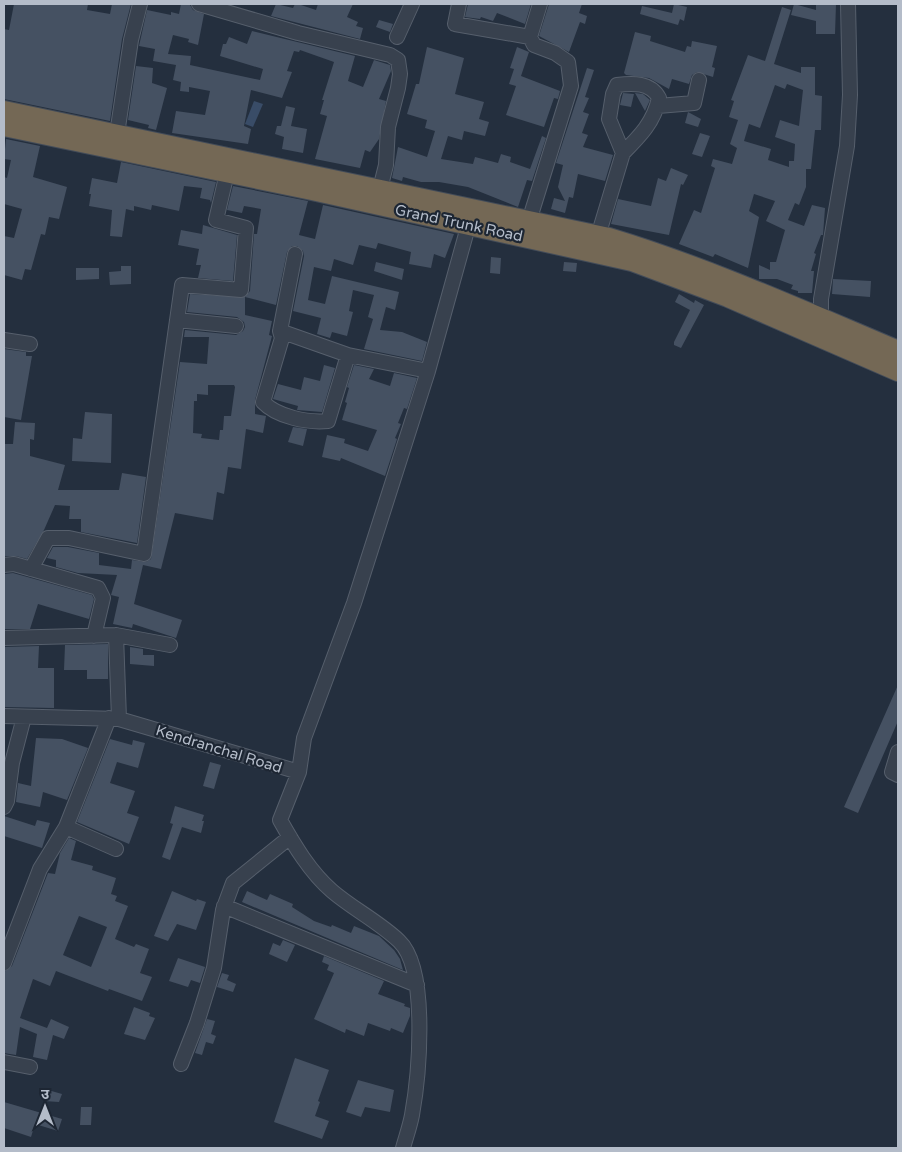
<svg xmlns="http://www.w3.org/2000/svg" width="902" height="1152" font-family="'Varela Round','Noto Sans Devanagari',sans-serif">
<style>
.water{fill:#394c67}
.building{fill:#455162;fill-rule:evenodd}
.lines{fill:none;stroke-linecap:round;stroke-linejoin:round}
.minor-casing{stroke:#565f6c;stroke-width:16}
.highway-casing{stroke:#434c59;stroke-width:22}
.minor{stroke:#38414e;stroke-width:14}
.highway{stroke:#746855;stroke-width:20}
.labels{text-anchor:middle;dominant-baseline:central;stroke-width:4.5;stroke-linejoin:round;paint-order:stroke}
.street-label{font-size:15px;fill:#b4bcc9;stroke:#1d2633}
</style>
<rect width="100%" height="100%" fill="#242f3e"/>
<path class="water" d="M254,101L263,104L253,127L245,124Z"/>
<path class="building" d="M14,4H88L87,10L110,14L112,4H131L122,39L110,121L4,99V29L9,30Z
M181,4L190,5L193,10L204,14L198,45L188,42L189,39L173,35L168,54L191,56L190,65L260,80L263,69L220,56L223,44H226L229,37L247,44L252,31L355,56L348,81L363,87L374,60L390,65L391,71L379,99L386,101L379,139L370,152L365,150L360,168L315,159L327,116L320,114L324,100H322L334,62L300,50L299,52L294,51L287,71L292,72L282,98L251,90L244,126L251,129L248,144L172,133L176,111L205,115L210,91L189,87V92L180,91L181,82L173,80L176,65L153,61L155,49L139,46L147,10L171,15V12L179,14Z
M276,4L293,8L295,4H298L316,10L318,4H353L347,17L358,22L356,26L363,28L360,39L271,16Z
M468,4H531L525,24L497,13L493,21L481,17L480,19L465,17Z
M549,4H582L579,13L587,16L585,24L580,22L569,52L539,36Z
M674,4L687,7L684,21L680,19L678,25L640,14L642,6L672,13Z
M794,4L816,10V4H836L835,34H816V21L791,15Z
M782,7L791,10L774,64L801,73V67H815V95L822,96L821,130H815L811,169H806V187L799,205L795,203L788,220L804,226L812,205L825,208L823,235H821L814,253L816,254L811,271H814L812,293H798V291L791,289L793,285L777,279H759V265L770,270V262H776L785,230L766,221L775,201L754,194L749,211L759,217L748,268L715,254L713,257L679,244L694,210L701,213L715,168L711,166L713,159L732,164L737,148L730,144L738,120L729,117L734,101L731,100L748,55L765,61ZM787,84L803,90L799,126L780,120L775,137L795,144L794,161H789V167L768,160L771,149L744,141L749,124L760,128L775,85L785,89Z
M379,20L393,24L390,32L376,27Z
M635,32L651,36L650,41L685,52L687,46L691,47L692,41L717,46L712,67L715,68L713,77L697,72L692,75L689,84L672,79L669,89L649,78L626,75L624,73Z
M427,47L464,58L455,94L484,102L479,119L489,122L485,136L464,131L462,140L448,136L441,159L473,164L475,157L498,163L501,154L511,157L510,162L530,169L542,136L546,138L532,181L527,180L518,207L468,187L439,182H421L403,177L402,181L392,178L398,147L427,157L435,131L425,128L427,120L407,114L416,84H419Z
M517,47L529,52L521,76L560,91L558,99L554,98L544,127L506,115L516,86L509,84L514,69L510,68Z
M136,66L153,68L152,83L167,88L156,130L148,128L149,125L128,120Z
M587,68L594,70L585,97L589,98L583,112L589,114L582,133L588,135L583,147L613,155L605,181L578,174L573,198L569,197L565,213L551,209L554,198L565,201L558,187L563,165L556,163Z
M623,93L634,94L631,107L620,105Z
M635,93L643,94L650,100L645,111Z
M286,106L295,108L291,126L307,129L303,153L282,149L284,137L275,134L277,126H281Z
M688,112L701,119L698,127L685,123Z
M700,133L710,136L702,157L692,154Z
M6,139L40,146L33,177L67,187L59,219L49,217L45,235L41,234L31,270L25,269L22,280L4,275V236L14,238L22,209L4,204V177L7,178L11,160L4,159Z
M121,162L216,182L211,203L210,200L200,198L202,188L184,186L179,211L152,205L151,210L134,206V211L126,209L122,237L110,236L112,210L89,206L91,194H89L92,178L117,183Z
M671,168L688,175L683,185L681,184L669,235L611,224L618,199L651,206L658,178L666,181Z
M233,186L308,201L299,235L315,239L323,205L454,234L445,258L434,254L431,268L409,264L411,252L378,243L376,249L359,245L353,265L334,259L331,271L314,267L308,300L325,304L332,276L399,292L395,310L386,307L380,330L402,332L427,342L422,361L364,349L373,319L368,317L374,295L353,290L349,311L353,312L347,336L332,332L330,338L317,334L321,318L293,311L304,256L303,251L297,246H292L287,252L276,305L245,297L250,291L254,234H257L261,209L244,206L242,213L227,210Z
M203,225L237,235L233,281L198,278L201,265H196L199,249L178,245L181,230L202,234Z
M491,257L501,258L500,274L490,273Z
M376,262L404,269L402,280L374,271Z
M564,262L577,263L576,272L563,271Z
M121,266H131V284L110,285L109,272L121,271Z
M76,268H99V279L76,280Z
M833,279L871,281L870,297L832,294Z
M190,294L245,297V315L272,321L269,335L272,336L255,400V414L266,416L263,433L246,429L241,469L228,467L224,494L217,492L213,520L175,513L161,569L143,565L134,604L182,620L176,638L133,624L132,628L113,624L119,597L111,595L117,575L78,573L56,567V560L47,558L53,547H68L99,553V565L131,569L132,560L146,562L151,559L180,362L207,364L209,337H184L185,330L236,335L243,331L245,327L244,322L237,317L187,312ZM208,385H234L235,387L231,416H224L223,430H220L219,440L201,438L202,434L193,433L194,401H197V394L208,395Z
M679,294L694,303L695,300L704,305L681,348L674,345V342L690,310L675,302Z
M4,349L26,352V356H32L21,420L4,417Z
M324,365L335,368L322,412L297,410L298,406L273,399L278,384L301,390L304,377L320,381Z
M354,365L374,369L369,379L390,386L394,373L417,378L407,409L404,408L398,423L401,424L395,438L397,439L385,476L341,458L340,461L322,457L327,435L345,439L344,443L368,451L377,430L342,420L347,403L345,402L349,388L347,387Z
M85,412L112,414L111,463L72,461L73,438L82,439Z
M15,422L35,423L34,440L30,439V456L65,465L58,490H119L122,473L146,477L137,543L81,532V519H69L70,506L55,505L44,530L27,559L16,556H4V444H13Z
M293,427L307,429L303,446L288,442Z
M13,573L92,595L94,599L89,619L38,604L30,629H4V574Z
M108,644V679H87V670H64L65,645Z
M39,646L38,668H54V708L4,707V647Z
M130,647L143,649V655H154V666L130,664Z
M898,685V721L858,813L844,807Z
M36,738L62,739L88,748L67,800L43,792L40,807L16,802L18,783L31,786Z
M110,739L132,745L133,740L145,743L138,768L117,762L110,783L135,791L127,813L139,817L129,844L77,822Z
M210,762L221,765L214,789L203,786Z
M175,806L204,815L202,821H204L201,833L182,827L170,860L162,857L173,824L170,823Z
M4,816L35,826L37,820L50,823L42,848L4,836Z
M69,838L76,841L71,860L93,866L92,870L116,878L111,894L117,896L115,901L128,906L115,939L134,947L136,944L149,949L140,973L152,977L142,1001L109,989L108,991L56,971L50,986L33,979L20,1018L47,1028L51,1019L69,1027L64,1039L53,1035L47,1060L33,1057L37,1034L20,1027L16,1055L4,1053V972L12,966L48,873L55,874L60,853ZM79,916L107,927L91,967L63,955Z
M172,891L196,901L197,899L206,902L196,930L177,924L168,941L154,936Z
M247,891L267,900L270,894L293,904L292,907L314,921L331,927L332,925L351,933L354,926L379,936L394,950L400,959L403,970L242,902Z
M283,940L295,945L287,962L269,954L273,943L280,946Z
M324,956L384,981L378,994L405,1004L404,1006L410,1008V1016L403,1033L391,1028L390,1031L368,1023L364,1036L346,1029L345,1033L314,1019L334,973L327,970L329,965L322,962Z
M178,958L205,967L200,983L191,980L188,987L169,981Z
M222,973L229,975L227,980L236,984L233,992L217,987Z
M134,1007L150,1013L149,1016L155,1018L145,1040L124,1034Z
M207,1019L215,1021L211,1034L216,1036L213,1044L206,1042L202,1055L195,1053Z
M295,1058L329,1070L318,1101L320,1102L315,1116L329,1121L322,1139L274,1122Z
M358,1080L394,1090L390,1112L365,1107L361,1117L346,1112Z
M48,1090L62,1094L59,1102L44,1101Z
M4,1102L62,1119L58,1131L35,1124L31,1137L4,1128Z
M81,1107H92L91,1125H80Z"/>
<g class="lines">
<g class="minor-casing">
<path id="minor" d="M199,4L298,33L390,55L398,60L400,74L398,88L388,127L386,165L380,189
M459,4L455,24L530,37
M397,37L412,4
M658,106L694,103L699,80
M117,134L131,40L140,4
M529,221L571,86L568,62L555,53L534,45L530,37L540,4
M598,236L623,153L609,119L613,94L617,85C632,83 651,82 659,98C654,122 640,136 623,153
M295,254L280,331L282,338L263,402C277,417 308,423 328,421L348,355L428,371
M177,320L236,326
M821,324V299L847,146L850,95L848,4
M280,331L348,355
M4,340L30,344
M4,565L14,564L98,588L103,598L94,636
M31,569L48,538H69L144,554L182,285L241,290L246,228L216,220L227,173
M116,635L119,719
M4,638L116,635L170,645
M4,716L119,719L299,772
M898,752L892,772L898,775
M4,807L7,801L12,763L24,717
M66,827L116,849
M224,906L417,985
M4,963L40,869L66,827L109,718
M4,1062L30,1067
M181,1064L197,1023L214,968L223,910L233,883L290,837
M403,1148C406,1137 410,1126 412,1115C419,1076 429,969 399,941C379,922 353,909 332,891C310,872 294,845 280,820L299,772L304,738L354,603L428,371L471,216"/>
</g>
<g class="highway-casing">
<path id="highway" d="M4,111L609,238C708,268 803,311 898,351
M4,126L312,190L632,261L728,297L898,371"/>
</g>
<use href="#minor" class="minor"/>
<use href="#highway" class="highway"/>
</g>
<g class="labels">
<g class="street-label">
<text transform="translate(459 223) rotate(12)">Grand Trunk Road</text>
<text transform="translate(219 749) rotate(17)">Kendranchal Road</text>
</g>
</g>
<rect width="902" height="1152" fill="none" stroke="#b4bcc9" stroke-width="10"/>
<g transform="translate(45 1107)" stroke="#1d2633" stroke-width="4" paint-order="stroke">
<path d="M0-4L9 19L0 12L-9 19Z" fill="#b4bcc9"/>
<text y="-8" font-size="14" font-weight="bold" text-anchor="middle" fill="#b4bcc9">उ</text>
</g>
</svg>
